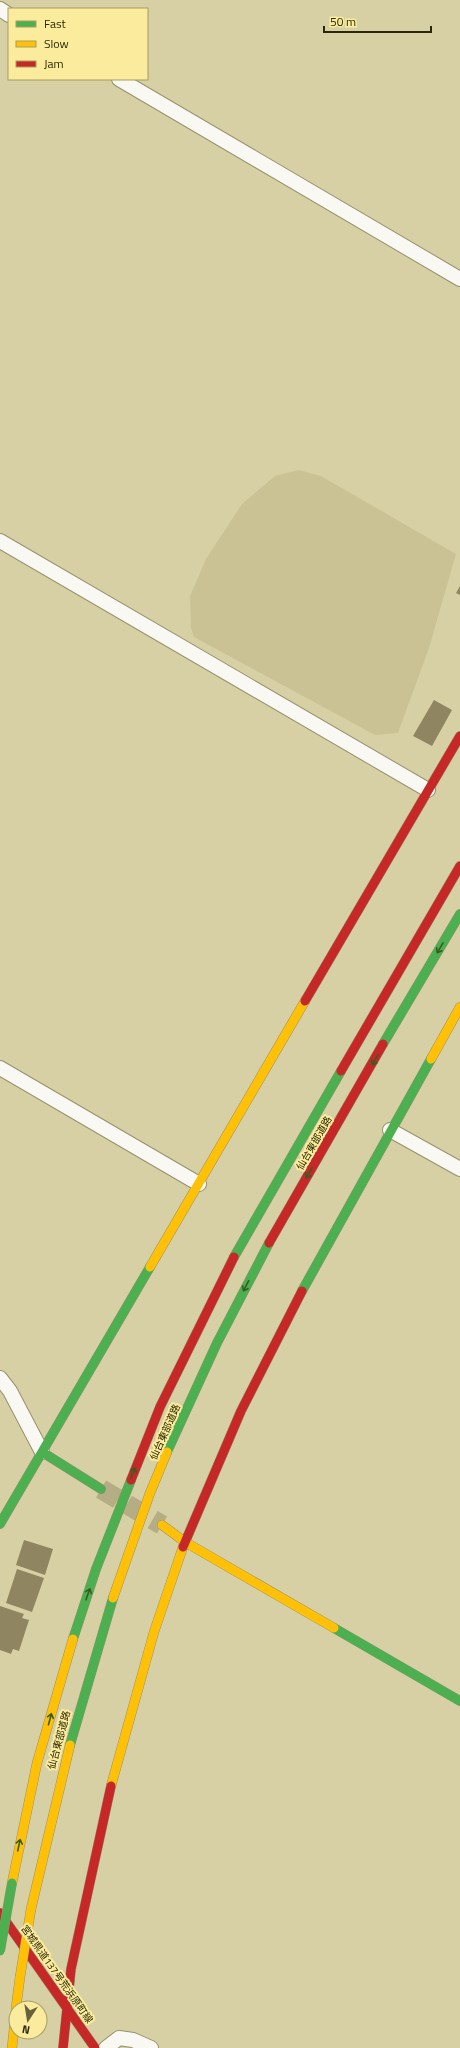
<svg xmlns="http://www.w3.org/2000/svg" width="460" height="2048" font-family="'Titillium Web','Noto Sans JP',sans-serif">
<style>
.green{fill:#cac295}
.building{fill:#908561}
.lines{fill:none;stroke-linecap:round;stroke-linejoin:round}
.secondary-tunnel{stroke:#b5ae85;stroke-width:20;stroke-dasharray:20 10;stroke-linecap:butt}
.street-casing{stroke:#97916e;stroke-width:16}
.fast-casing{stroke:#97916e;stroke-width:10}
.slow-casing{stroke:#97916e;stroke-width:10}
.jam-casing{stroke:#97916e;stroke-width:10}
.street{stroke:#f9f8f2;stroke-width:14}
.fast{stroke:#4caf50;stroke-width:9}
.slow{stroke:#ffc107;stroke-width:9}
.jam{stroke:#c62828;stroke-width:9}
.fast-bridge-casing{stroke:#97916e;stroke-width:10;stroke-linecap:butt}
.slow-bridge-casing{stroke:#97916e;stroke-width:10;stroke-linecap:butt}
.fast-bridge{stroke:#4caf50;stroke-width:9}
.slow-bridge{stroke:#ffc107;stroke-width:9}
.oneway{stroke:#385d22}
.labels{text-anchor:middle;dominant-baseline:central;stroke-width:4;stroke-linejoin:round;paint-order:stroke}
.street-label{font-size:10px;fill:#2b2603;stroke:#faec9c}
</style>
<rect width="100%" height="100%" fill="#d7d0a5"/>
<path class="green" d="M299,470L321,476L456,554L429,648L398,733L375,735L194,637L191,628L190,596L206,559L242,504L275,476Z"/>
<path class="building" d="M460,586V595L456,593Z
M434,700L452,710L432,746L413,736Z
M24,1540L53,1549L45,1575L16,1565Z
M17,1569L44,1578L32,1612L6,1603Z
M0,1606L24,1614L22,1618L29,1620L19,1651L13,1649L11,1654L0,1650Z"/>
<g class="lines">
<path class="secondary-tunnel" d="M101,1489L162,1525"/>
<g class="street-casing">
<path id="street" d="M0,9L9,15
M119,79L460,279
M0,541L428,790
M0,1068L199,1184
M390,1130L460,1169
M0,1378L10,1391L42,1452
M106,2048L119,2038L133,2040L151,2048"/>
</g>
<g class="fast-casing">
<path id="fast" d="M383,1044L460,914
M234,1257L341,1071
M302,1291L431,1059
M42,1452L101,1489
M167,1452L217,1343L269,1243
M0,1524L150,1267
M334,1628L460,1701
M73,1639L96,1569L131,1480
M70,1745L113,1598"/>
</g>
<g class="slow-casing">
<path id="slow" d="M431,1059L460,1007
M150,1267L305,1001
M162,1525L185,1542L334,1628
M113,1598L150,1493L167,1452
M111,1786L154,1632L183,1547
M12,1883L37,1763L73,1639
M31,1909L70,1745
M16,2008L20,1977
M12,2048L16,2010"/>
</g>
<g class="jam-casing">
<path id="jam" d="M305,1001L460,736
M341,1071L460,866
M269,1243L383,1044
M131,1480L160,1407L234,1257
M183,1547L241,1411L302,1291
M0,1913L95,2048
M63,2048L71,1969L111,1786"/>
</g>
<use href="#street" class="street"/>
<use href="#fast" class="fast"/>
<use href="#slow" class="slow"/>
<use href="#jam" class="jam"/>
<g class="fast-bridge-casing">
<path id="fast-bridge" d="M0,1951L12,1883"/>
</g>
<g class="slow-bridge-casing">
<path id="slow-bridge" d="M20,1977L31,1909"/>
</g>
<use href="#fast-bridge" class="fast-bridge"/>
<use href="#slow-bridge" class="slow-bridge"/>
</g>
<defs><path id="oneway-shaft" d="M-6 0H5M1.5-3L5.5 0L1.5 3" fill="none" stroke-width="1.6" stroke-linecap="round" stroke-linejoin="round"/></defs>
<g class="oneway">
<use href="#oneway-shaft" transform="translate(440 948) rotate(120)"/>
<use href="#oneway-shaft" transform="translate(375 1060) rotate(120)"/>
<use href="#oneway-shaft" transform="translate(309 1173) rotate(120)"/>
<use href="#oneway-shaft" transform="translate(246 1286) rotate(117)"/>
<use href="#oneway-shaft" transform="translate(133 1473) rotate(-68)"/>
<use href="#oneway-shaft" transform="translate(88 1594) rotate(-71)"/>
<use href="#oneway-shaft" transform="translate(50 1719) rotate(-75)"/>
<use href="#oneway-shaft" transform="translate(19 1845) rotate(-78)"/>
</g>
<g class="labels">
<g class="street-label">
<text transform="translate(314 1143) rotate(-60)">仙台東部道路</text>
<text transform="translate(165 1432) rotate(-66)">仙台東部道路</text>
<text transform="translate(59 1740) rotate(-75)">仙台東部道路</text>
<text transform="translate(57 1974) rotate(55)">宮城県道137号荒浜原町線</text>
</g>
</g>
<rect x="8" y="8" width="140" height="72" fill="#faec9c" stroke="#a79d5f"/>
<rect x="16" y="21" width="20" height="6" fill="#4caf50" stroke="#a79d5f"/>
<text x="44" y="28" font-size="12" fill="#2b2603">Fast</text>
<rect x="16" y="41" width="20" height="6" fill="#ffc107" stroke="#a79d5f"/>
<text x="44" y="48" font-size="12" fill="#2b2603">Slow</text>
<rect x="16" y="61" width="20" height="6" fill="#c62828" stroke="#a79d5f"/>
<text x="44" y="68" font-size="12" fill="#2b2603">Jam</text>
<g transform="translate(28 2020) rotate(192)"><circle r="19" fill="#faec9c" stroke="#a79d5f"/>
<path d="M0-3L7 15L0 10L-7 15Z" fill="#67623c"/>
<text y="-6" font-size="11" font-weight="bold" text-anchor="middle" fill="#2b2603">N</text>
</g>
<path d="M324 26v6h107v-6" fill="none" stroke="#2b2603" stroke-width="2"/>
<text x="330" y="26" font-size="12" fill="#2b2603" stroke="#faec9c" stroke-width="3" paint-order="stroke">50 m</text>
</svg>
